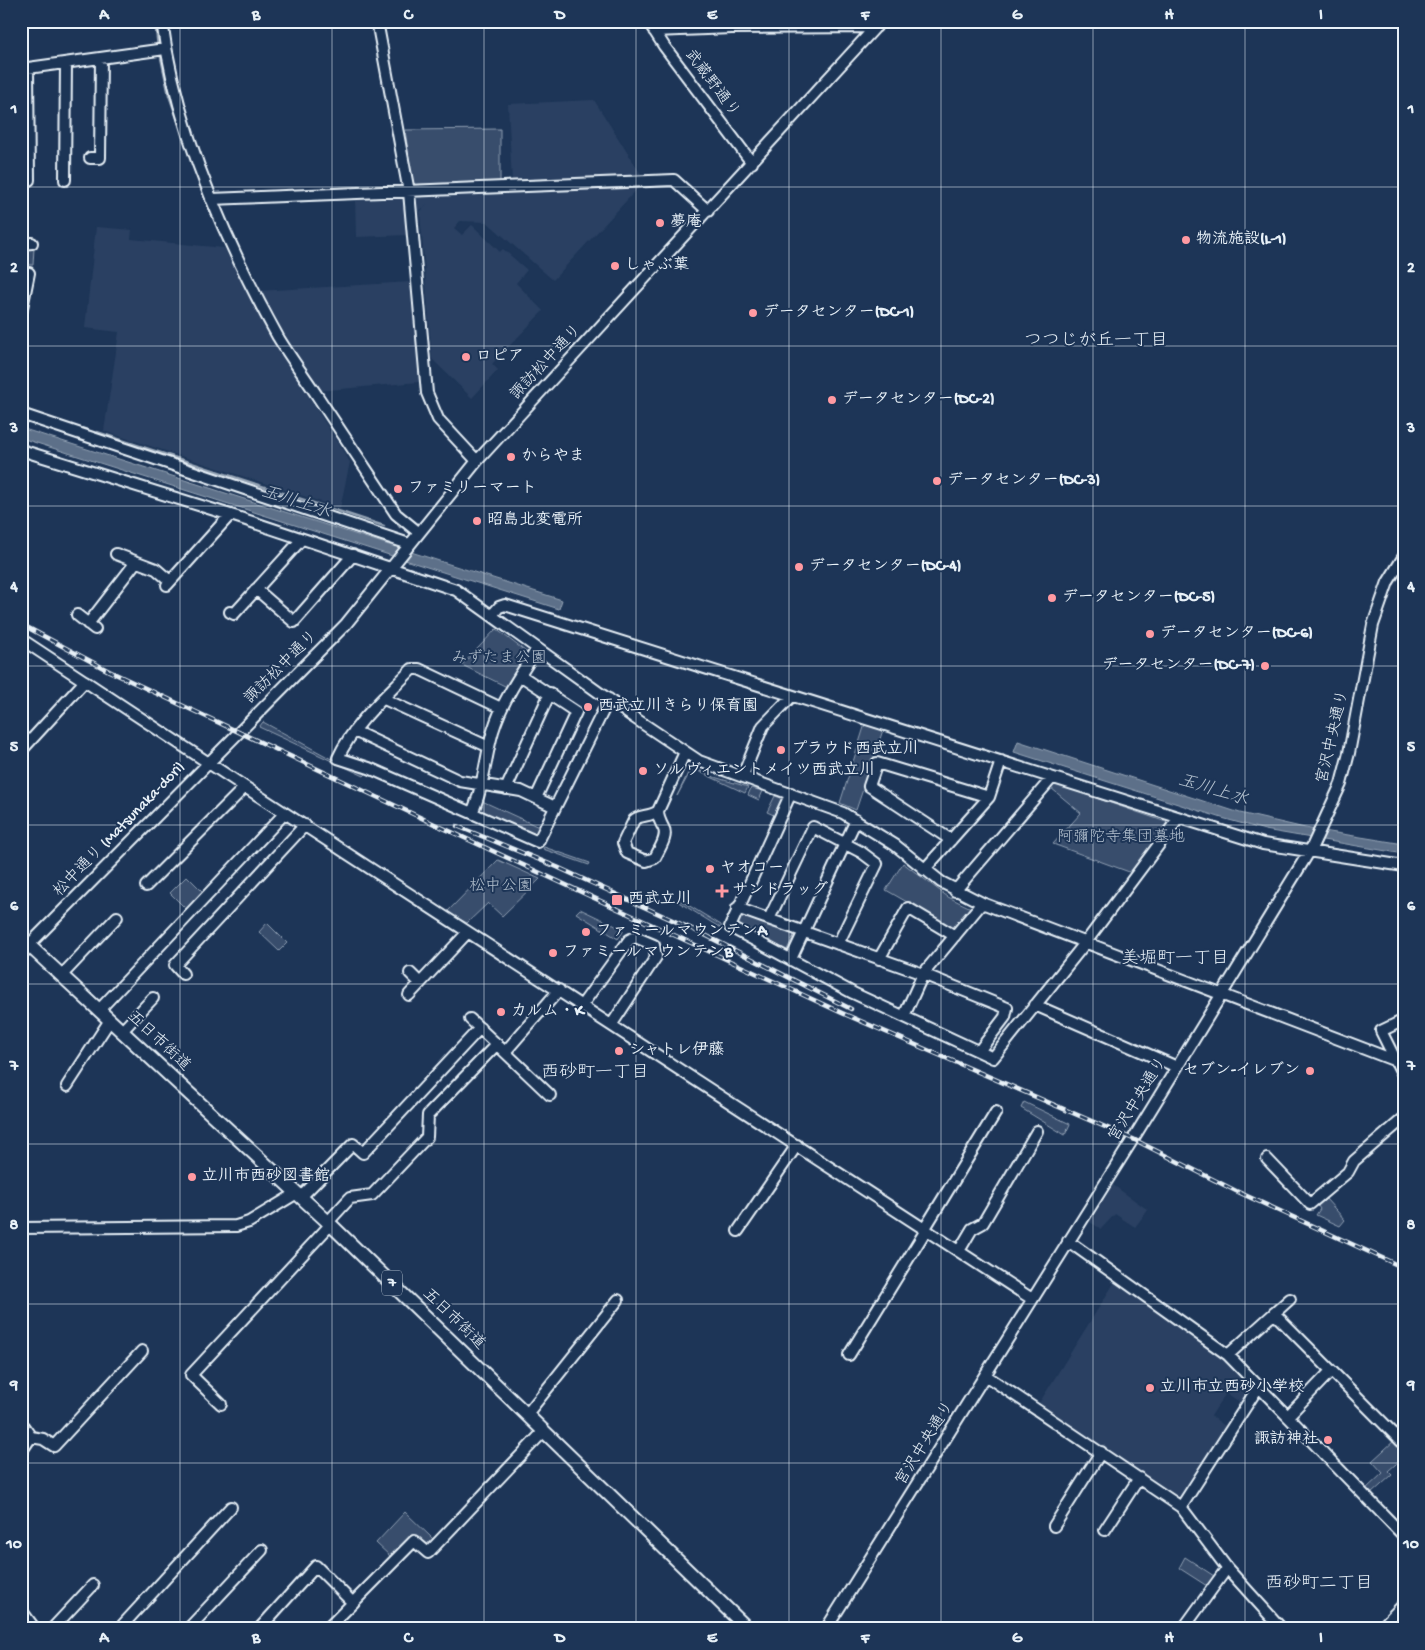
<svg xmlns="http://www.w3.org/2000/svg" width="1425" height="1650" font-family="'Gochi Hand','Klee One',sans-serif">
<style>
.built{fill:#2a4162}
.green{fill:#374d6c;stroke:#909fb2}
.water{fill:#5d7089;stroke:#95a4b5}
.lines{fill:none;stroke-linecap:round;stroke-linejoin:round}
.stream{stroke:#95a4b5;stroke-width:2.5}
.minor-casing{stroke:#e8f1f8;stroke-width:14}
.major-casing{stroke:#e8f1f8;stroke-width:16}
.minor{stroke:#1d3557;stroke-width:10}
.major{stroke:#1d3557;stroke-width:12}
.rail-casing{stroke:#e8f1f8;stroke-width:4.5}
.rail{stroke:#1d3557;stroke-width:2.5;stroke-dasharray:8;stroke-linecap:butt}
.grid{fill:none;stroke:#e8f1f8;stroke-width:1;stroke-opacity:0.55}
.poi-dot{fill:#ff9aa2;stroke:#1d3557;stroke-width:2}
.labels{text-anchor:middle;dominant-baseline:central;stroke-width:4;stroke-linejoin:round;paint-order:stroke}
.shield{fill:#1d3557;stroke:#abb9c8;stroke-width:1}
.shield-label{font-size:15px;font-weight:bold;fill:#e8f1f8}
.street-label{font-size:16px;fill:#e8f1f8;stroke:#1d3557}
.poi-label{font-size:16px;font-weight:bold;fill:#e8f1f8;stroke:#1d3557;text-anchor:start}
.park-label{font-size:16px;fill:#b3c0ce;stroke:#1d3557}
.neighbourhood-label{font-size:18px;fill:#e8f1f8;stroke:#1d3557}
.water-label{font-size:18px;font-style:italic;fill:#b7c4d1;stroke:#1d3557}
.neatline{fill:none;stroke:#e8f1f8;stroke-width:2}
.grid-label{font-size:16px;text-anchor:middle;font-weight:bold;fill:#e8f1f8}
</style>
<rect width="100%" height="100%" fill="#1d3557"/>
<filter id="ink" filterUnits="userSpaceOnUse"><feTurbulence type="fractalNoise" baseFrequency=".02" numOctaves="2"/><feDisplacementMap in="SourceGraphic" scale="10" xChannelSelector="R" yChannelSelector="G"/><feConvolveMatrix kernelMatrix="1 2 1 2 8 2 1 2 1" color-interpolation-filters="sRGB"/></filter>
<g filter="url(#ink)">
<path class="built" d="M594,100L642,176L512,182L508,104Z
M639,187L553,280L487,222L460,221L454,228L462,235L472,225L500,252L503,249L527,270L516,283L543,311L492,364L498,370L472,398L432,359L420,212L427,204L416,214L415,201L419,196Z
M398,194L405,198L408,235L356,237L355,196Z
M96,227L132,230L131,239L224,248L268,333L350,462L340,508L104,431L119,332L85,328Z
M411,282L419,382L318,391L286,341L258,291Z
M1113,1185L1148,1210L1135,1227L1115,1214L1101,1229L1090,1222Z
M1116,1280L1225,1359L1251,1385L1252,1390L1243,1404L1226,1393L1211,1416L1228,1428L1182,1499L1038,1405Z"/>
<path class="green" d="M500,129V182L413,186L405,130Z
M34,248L33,265L21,264V249Z
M496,629L529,654L509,688L462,665Z
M263,722L337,762L369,771L364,776L259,727Z
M865,724L883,730L856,810L840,803Z
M698,770L714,777L748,787L745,793L698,771L689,774L677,796L688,773Z
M1055,784L1169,823L1132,873L1053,844L1081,813L1051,788Z
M751,788L763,791L759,800L748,795Z
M775,796L781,798L783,802L776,816L767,812Z
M482,801L541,828L537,836H532L480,812L478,809Z
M544,847L590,863L589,865L543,849Z
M498,860L540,879L502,916L488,903L467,923L447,912Z
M903,863L948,897L971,908L954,929L886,890Z
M187,876L204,893L187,910L170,893Z
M678,899L721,925L722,929L677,901Z
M580,909L622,929L623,932L618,939L576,913Z
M741,915L795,933L786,952L736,926Z
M267,923L287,943L279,951L259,932Z
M1024,1102L1070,1124L1065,1135L1021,1108Z
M1326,1199L1345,1220L1340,1226L1316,1215L1320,1209L1318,1206Z
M1395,1440L1404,1450V1457L1388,1471L1392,1475L1371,1494L1366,1489L1383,1473L1372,1461Z
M405,1512L433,1539L426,1546L413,1534L391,1557L376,1543Z
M1185,1557L1214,1576L1207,1586L1179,1568Z"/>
<path class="water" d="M21,428L562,600L559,609L21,438Z
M1018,741L1240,813L1305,828L1404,844V854L1265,830L1222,818L1014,752Z"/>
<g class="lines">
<path class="stream" d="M155,21L158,47
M160,53L169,95L185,141
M191,158L215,220
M263,320L270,332
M97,432L384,526
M392,516L400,527"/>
<g class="minor-casing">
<path id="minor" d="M162,21C176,130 225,241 278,337C290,357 305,377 318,397C344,436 370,475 396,514L418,532
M377,21L409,192L427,393L438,419L477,461
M648,21L664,46L752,163
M654,31L732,28L876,27
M28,68L29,180
M21,69L165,49
M90,158H100L101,58
M65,180L66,63
M211,199L674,180L708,211
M21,244L32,243
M21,272L29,273L21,313
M21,414L409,544
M21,450L237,517L456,590L633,717L699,761L843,813L895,845L941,882L982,903L1404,1064
M116,554L156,569L170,581
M167,585L230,515
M256,589L294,622L353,555
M230,612L234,614L302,539
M77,615L95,629
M492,615L499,607L505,605L1263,844L1404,866
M88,624L136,562
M21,639L245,787L1032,1299
M520,675L576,712L536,798
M384,699L489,747
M501,708L419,669H412C386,696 354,723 338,758L369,768L538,842L609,699
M354,731L460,781L521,791L555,807
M21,751L85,681
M743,775L763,726L792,696
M506,789L550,693
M791,793L730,927L853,993L993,1058L1086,942L1178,819
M658,811C650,817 639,815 634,820L623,843L627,853L646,861L655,858C659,849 669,836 663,827C660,821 658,819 658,811L685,752
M472,813C484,787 485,758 493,731C502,701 520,675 537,649
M951,840L869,786L877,763L989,797
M924,870L989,797L1001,761
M146,886L245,787
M955,891L1052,778
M737,908L923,974L1007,1008L1005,1017L979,1051
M769,919L813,827L861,852L877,864L838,944
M21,953L346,624L477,461L881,21
M791,959L856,820
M879,959L908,908L955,936
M410,973L420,983
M183,974L175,965L305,825
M62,975L117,917
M409,995L468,932
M582,1005L629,940L635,937L654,945L656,957L612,1024
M1035,1005L1177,1067
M99,1010L285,813
M904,1016L923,974L982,903
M470,1019L550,1095
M1404,1020L1381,1031L1404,1077
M122,1031L153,998
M505,1052L559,990
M67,1086L110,1020
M1267,1159L1310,1204L1348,1172L1354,1161L1404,1118
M301,1197L353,1144L363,1153L480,1028
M328,1222L350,1198L372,1195L427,1137L428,1115L497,1044
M21,1228L236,1226L249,1222L297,1193
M925,1228L996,1112
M738,1231L797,1145
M1068,1241L1228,1355L1404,1536
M959,1251L972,1229L983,1223L1037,1131
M1274,1313L1404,1444
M849,1355L926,1230
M1228,1355L1290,1299
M985,1375L1181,1507L1227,1568L1282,1629
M221,1404L191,1375L331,1224
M527,1414L618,1300
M1288,1416L1331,1371
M21,1423L31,1437L21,1452
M31,1437L43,1439L54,1446L142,1351
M1181,1507L1259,1386
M1054,1526L1101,1452
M1105,1530L1139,1478
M21,1610L35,1629
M52,1629L93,1585
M119,1629L231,1507
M188,1629L262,1550
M259,1629L316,1566L353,1603
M327,1629L414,1541L428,1553L544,1431
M826,1629L1133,1139L1312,847L1341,784L1349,753L1373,625L1388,582L1404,556
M1183,1629L1227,1568
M1380,1629L1404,1604"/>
</g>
<g class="major-casing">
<path id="major" d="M21,938L328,1222L748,1629"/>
</g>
<use href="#minor" class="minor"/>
<use href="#major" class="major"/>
<g class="rail-casing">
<path id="rail" d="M21,624L109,671L428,821L842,1013L1133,1139L1236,1191L1404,1268
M457,826L557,867L705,935L851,1009"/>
</g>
<use href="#rail" class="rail"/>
</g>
</g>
<path class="grid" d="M180,21V1629M332,21V1629M484,21V1629M636,21V1629M789,21V1629M941,21V1629M1093,21V1629M1245,21V1629M21,187H1404M21,346H1404M21,506H1404M21,666H1404M21,825H1404M21,984H1404M21,1144H1404M21,1304H1404M21,1463H1404"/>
<g class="poi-dot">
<circle cx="660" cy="223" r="5"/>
<circle cx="1186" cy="240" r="5"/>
<circle cx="615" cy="266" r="5"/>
<circle cx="753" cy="313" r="5"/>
<circle cx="466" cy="357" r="5"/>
<circle cx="832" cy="400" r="5"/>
<circle cx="511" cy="457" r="5"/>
<circle cx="937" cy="481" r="5"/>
<circle cx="398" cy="489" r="5"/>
<circle cx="477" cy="521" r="5"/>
<circle cx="799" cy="567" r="5"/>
<circle cx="1052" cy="598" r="5"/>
<circle cx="1150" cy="634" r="5"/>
<circle cx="1265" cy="666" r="5"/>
<circle cx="588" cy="707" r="5"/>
<circle cx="781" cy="750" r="5"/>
<circle cx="643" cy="771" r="5"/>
<circle cx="710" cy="869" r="5"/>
<path d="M719.5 883.5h5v5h5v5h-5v5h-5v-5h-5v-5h5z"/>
<rect x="611" y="894" width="12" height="12" rx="2.5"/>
<circle cx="586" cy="932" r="5"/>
<circle cx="553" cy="953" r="5"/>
<circle cx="501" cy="1012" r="5"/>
<circle cx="619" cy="1051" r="5"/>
<circle cx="1310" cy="1071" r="5"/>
<circle cx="192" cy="1177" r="5"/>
<circle cx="1150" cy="1388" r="5"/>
<circle cx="1328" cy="1440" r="5"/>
</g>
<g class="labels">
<rect class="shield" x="382" y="1270.5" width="20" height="25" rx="4"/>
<g class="shield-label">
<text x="392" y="1283">7</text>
</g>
<g class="street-label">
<text transform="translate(711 84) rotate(53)">武蔵野通り</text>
<text transform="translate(547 363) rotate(-47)">諏訪松中通り</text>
<text transform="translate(282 668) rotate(-45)">諏訪松中通り</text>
<text transform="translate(1334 737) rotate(-77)">宮沢中央通り</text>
<text transform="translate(120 830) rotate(-46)">松中通り (Matsunaka-dori)</text>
<text transform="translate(158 1042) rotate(43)">五日市街道</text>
<text transform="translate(1139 1100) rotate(-58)">宮沢中央通り</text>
<text transform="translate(453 1320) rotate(44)">五日市街道</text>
<text transform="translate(926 1444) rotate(-58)">宮沢中央通り</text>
</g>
<g class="poi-label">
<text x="670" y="223">夢庵</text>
<text x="1196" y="240">物流施設(L-1)</text>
<text x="625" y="266">しゃぶ葉</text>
<text x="763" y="313">データセンター(DC-1)</text>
<text x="476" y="357">ロピア</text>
<text x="842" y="400">データセンター(DC-2)</text>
<text x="521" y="457">からやま</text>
<text x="947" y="481">データセンター(DC-3)</text>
<text x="408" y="489">ファミリーマート</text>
<text x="487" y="521">昭島北変電所</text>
<text x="809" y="567">データセンター(DC-4)</text>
<text x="1062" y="598">データセンター(DC-5)</text>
<text x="1160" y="634">データセンター(DC-6)</text>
<text x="1255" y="666" text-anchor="end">データセンター(DC-7)</text>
<text x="598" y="707">西武立川きらり保育園</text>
<text x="791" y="750">プラウド西武立川</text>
<text x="653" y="771">ソルヴィエントメイツ西武立川</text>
<text x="720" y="869">ヤオコー</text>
<text x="732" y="891">サンドラッグ</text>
<text x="628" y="900">西武立川</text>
<text x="596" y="932">ファミールマウンテンA</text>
<text x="563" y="953">ファミールマウンテンB</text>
<text x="511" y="1012">カルム・K</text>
<text x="629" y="1051">シャトレ伊藤</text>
<text x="1300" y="1071" text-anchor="end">セブン-イレブン</text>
<text x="202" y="1177">立川市西砂図書館</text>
<text x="1160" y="1388">立川市立西砂小学校</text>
<text x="1318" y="1440" text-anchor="end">諏訪神社</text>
</g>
<g class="park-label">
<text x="499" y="659">みずたま公園</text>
<text x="1121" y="838">阿彌陀寺集団墓地</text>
<text x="501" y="887">松中公園</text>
</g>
<g class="neighbourhood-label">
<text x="1096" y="341">つつじが丘一丁目</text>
<text x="1175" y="959">美堀町一丁目</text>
<text x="595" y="1073">西砂町一丁目</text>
<text x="1319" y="1584">西砂町二丁目</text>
</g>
<g class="water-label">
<text transform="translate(296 503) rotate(18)">玉川上水</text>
<text transform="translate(1213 791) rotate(17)">玉川上水</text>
</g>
</g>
<rect width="1425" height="1650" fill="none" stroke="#1d3557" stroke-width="55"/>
<rect x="28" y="28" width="1370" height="1594" class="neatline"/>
<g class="grid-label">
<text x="104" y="19">A</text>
<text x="256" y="19">B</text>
<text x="408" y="19">C</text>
<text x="560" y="19">D</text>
<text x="712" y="19">E</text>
<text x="865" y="19">F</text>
<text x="1017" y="19">G</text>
<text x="1169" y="19">H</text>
<text x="1321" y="19">I</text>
<text x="14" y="113">1</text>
<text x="1411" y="113">1</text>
<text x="14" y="272">2</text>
<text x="1411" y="272">2</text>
<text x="14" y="432">3</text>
<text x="1411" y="432">3</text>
<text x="14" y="591">4</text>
<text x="1411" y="591">4</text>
<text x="14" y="751">5</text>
<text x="1411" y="751">5</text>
<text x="14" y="910">6</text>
<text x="1411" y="910">6</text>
<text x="14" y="1070">7</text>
<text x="1411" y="1070">7</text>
<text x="14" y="1229">8</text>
<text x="1411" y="1229">8</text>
<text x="14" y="1389">9</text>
<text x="1411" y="1389">9</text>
<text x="14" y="1548">10</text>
<text x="1411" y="1548">10</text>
<text x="104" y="1642">A</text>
<text x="256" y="1642">B</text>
<text x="408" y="1642">C</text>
<text x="560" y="1642">D</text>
<text x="712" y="1642">E</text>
<text x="865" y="1642">F</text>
<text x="1017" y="1642">G</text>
<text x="1169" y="1642">H</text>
<text x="1321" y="1642">I</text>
</g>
</svg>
